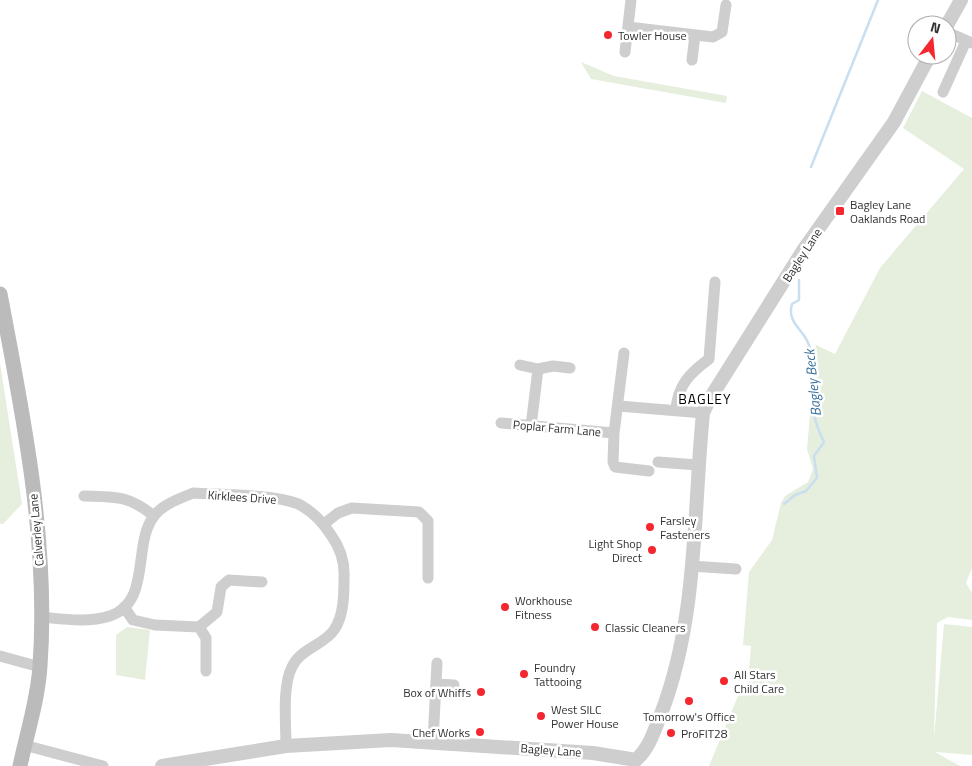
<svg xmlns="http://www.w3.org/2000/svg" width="972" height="766" font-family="'Titillium Web',sans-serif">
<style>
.green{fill:#e6efde}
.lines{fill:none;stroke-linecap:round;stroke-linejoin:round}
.stream{stroke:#c9dff0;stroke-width:2.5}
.minor{stroke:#cecece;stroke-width:11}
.tertiary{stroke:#cecece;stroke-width:14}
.secondary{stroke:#bbb;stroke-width:15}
.poi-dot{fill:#f42630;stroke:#fff;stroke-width:2}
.labels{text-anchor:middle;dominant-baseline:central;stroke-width:5;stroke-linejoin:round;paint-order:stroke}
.poi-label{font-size:12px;fill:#313131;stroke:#fff;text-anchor:start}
.street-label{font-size:12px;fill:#313131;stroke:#fff}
.water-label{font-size:14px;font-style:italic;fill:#36719b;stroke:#fff}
.neighbourhood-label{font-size:14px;letter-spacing:1px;fill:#000;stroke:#fff}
</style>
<rect width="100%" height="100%" fill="#fff"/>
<path class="green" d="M581,62L614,76L727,96L726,103L591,79Z
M922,91L972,118V568L966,583L972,593V620L948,617L937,623L934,738L944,624L972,627V755L935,752L960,766H709L738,696L747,695L751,646L743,645L749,572L772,540L781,503L785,496L808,482L813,469L807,449L816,345L835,354L880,268L964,169L903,128Z
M0,363L22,504L3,524H0Z
M127,627L150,630L145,680L116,675V635Z"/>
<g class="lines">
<path class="stream" d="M811,167L878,0
M784,504L795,495L806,491L817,478L814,456L824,442C805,405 816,384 810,348C806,330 786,324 792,304L799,300V280"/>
<path class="minor" d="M628,27L713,37L722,32L726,5
M947,32L972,43
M625,52L631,0
M692,60L695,35
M943,92L966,41
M520,365L538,369L553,366L570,368
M619,406L703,413
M676,409C678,385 690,373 709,359L715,282
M501,423L614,433L624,353
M531,426L538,369
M614,433L613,462L615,467L649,471
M658,462L698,465
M84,496C116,497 128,495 154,516
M324,524L338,513L352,508L419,512L428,521V578
M691,566L736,569
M124,607L133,620L155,625L199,627L217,612L221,587L229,580L262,582
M41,617C63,619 88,623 110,616C152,602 132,544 154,516C163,504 179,499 193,493C219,495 282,494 302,506C314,513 324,524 331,535C341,549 345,562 344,578C344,594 344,616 334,630C324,645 301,648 292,667C282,686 286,724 286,746
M199,627L206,638V671
M0,656L40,667
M436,684L454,685
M433,742L437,663
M24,745L103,766"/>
<path class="tertiary" d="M947,25L961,0
M162,766L286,746L391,740L593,753L636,760C650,747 654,731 661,714C698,618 693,514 703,413L709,400L804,249L894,122L930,55"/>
<path class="secondary" d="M0,294C23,414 49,542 40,666C38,699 27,733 20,766"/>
</g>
<g class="poi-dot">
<circle cx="608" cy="35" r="5"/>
<rect x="835" y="206" width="10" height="10" rx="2.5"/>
<circle cx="650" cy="527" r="5"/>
<circle cx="652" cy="550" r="5"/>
<circle cx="505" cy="607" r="5"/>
<circle cx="595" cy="627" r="5"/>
<circle cx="524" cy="674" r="5"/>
<circle cx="724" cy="681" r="5"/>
<circle cx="481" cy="692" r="5"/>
<circle cx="689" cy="701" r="5"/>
<circle cx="541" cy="716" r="5"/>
<circle cx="480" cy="732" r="5"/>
<circle cx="671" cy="733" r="5"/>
</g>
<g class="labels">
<g class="poi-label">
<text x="618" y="35">Towler House</text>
<text x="850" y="204">Bagley Lane<tspan x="850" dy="14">Oaklands Road</tspan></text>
<text x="660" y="520">Farsley<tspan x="660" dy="14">Fasteners</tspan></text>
<text x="642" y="543" text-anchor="end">Light Shop<tspan x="642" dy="14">Direct</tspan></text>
<text x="515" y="600">Workhouse<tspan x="515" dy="14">Fitness</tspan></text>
<text x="605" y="627">Classic Cleaners</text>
<text x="534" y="667">Foundry<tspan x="534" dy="14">Tattooing</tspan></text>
<text x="734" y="674">All Stars<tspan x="734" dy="14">Child Care</tspan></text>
<text x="471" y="692" text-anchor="end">Box of Whiffs</text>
<text x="551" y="709">West SILC<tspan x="551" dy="14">Power House</tspan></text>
<text x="689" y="716" text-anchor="middle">Tomorrow's Office</text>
<text x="470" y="732" text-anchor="end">Chef Works</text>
<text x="681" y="733">ProFIT28</text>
</g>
<g class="street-label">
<text transform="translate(802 255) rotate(-57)">Bagley Lane</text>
<text transform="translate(557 428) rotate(5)">Poplar Farm Lane</text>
<text transform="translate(242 497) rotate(4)">Kirklees Drive</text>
<text transform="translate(36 530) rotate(-95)">Calverley Lane</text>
<text transform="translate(551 750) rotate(4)">Bagley Lane</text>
</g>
<g class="water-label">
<text transform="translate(812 383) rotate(-96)">Bagley Beck</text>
</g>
<g class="neighbourhood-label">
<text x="705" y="398">BAGLEY</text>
</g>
</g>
<g transform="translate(932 40) rotate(16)"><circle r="24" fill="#ffffff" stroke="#adadad"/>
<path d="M0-4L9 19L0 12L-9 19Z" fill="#f42630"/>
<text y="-8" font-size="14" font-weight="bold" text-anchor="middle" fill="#313131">N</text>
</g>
</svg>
